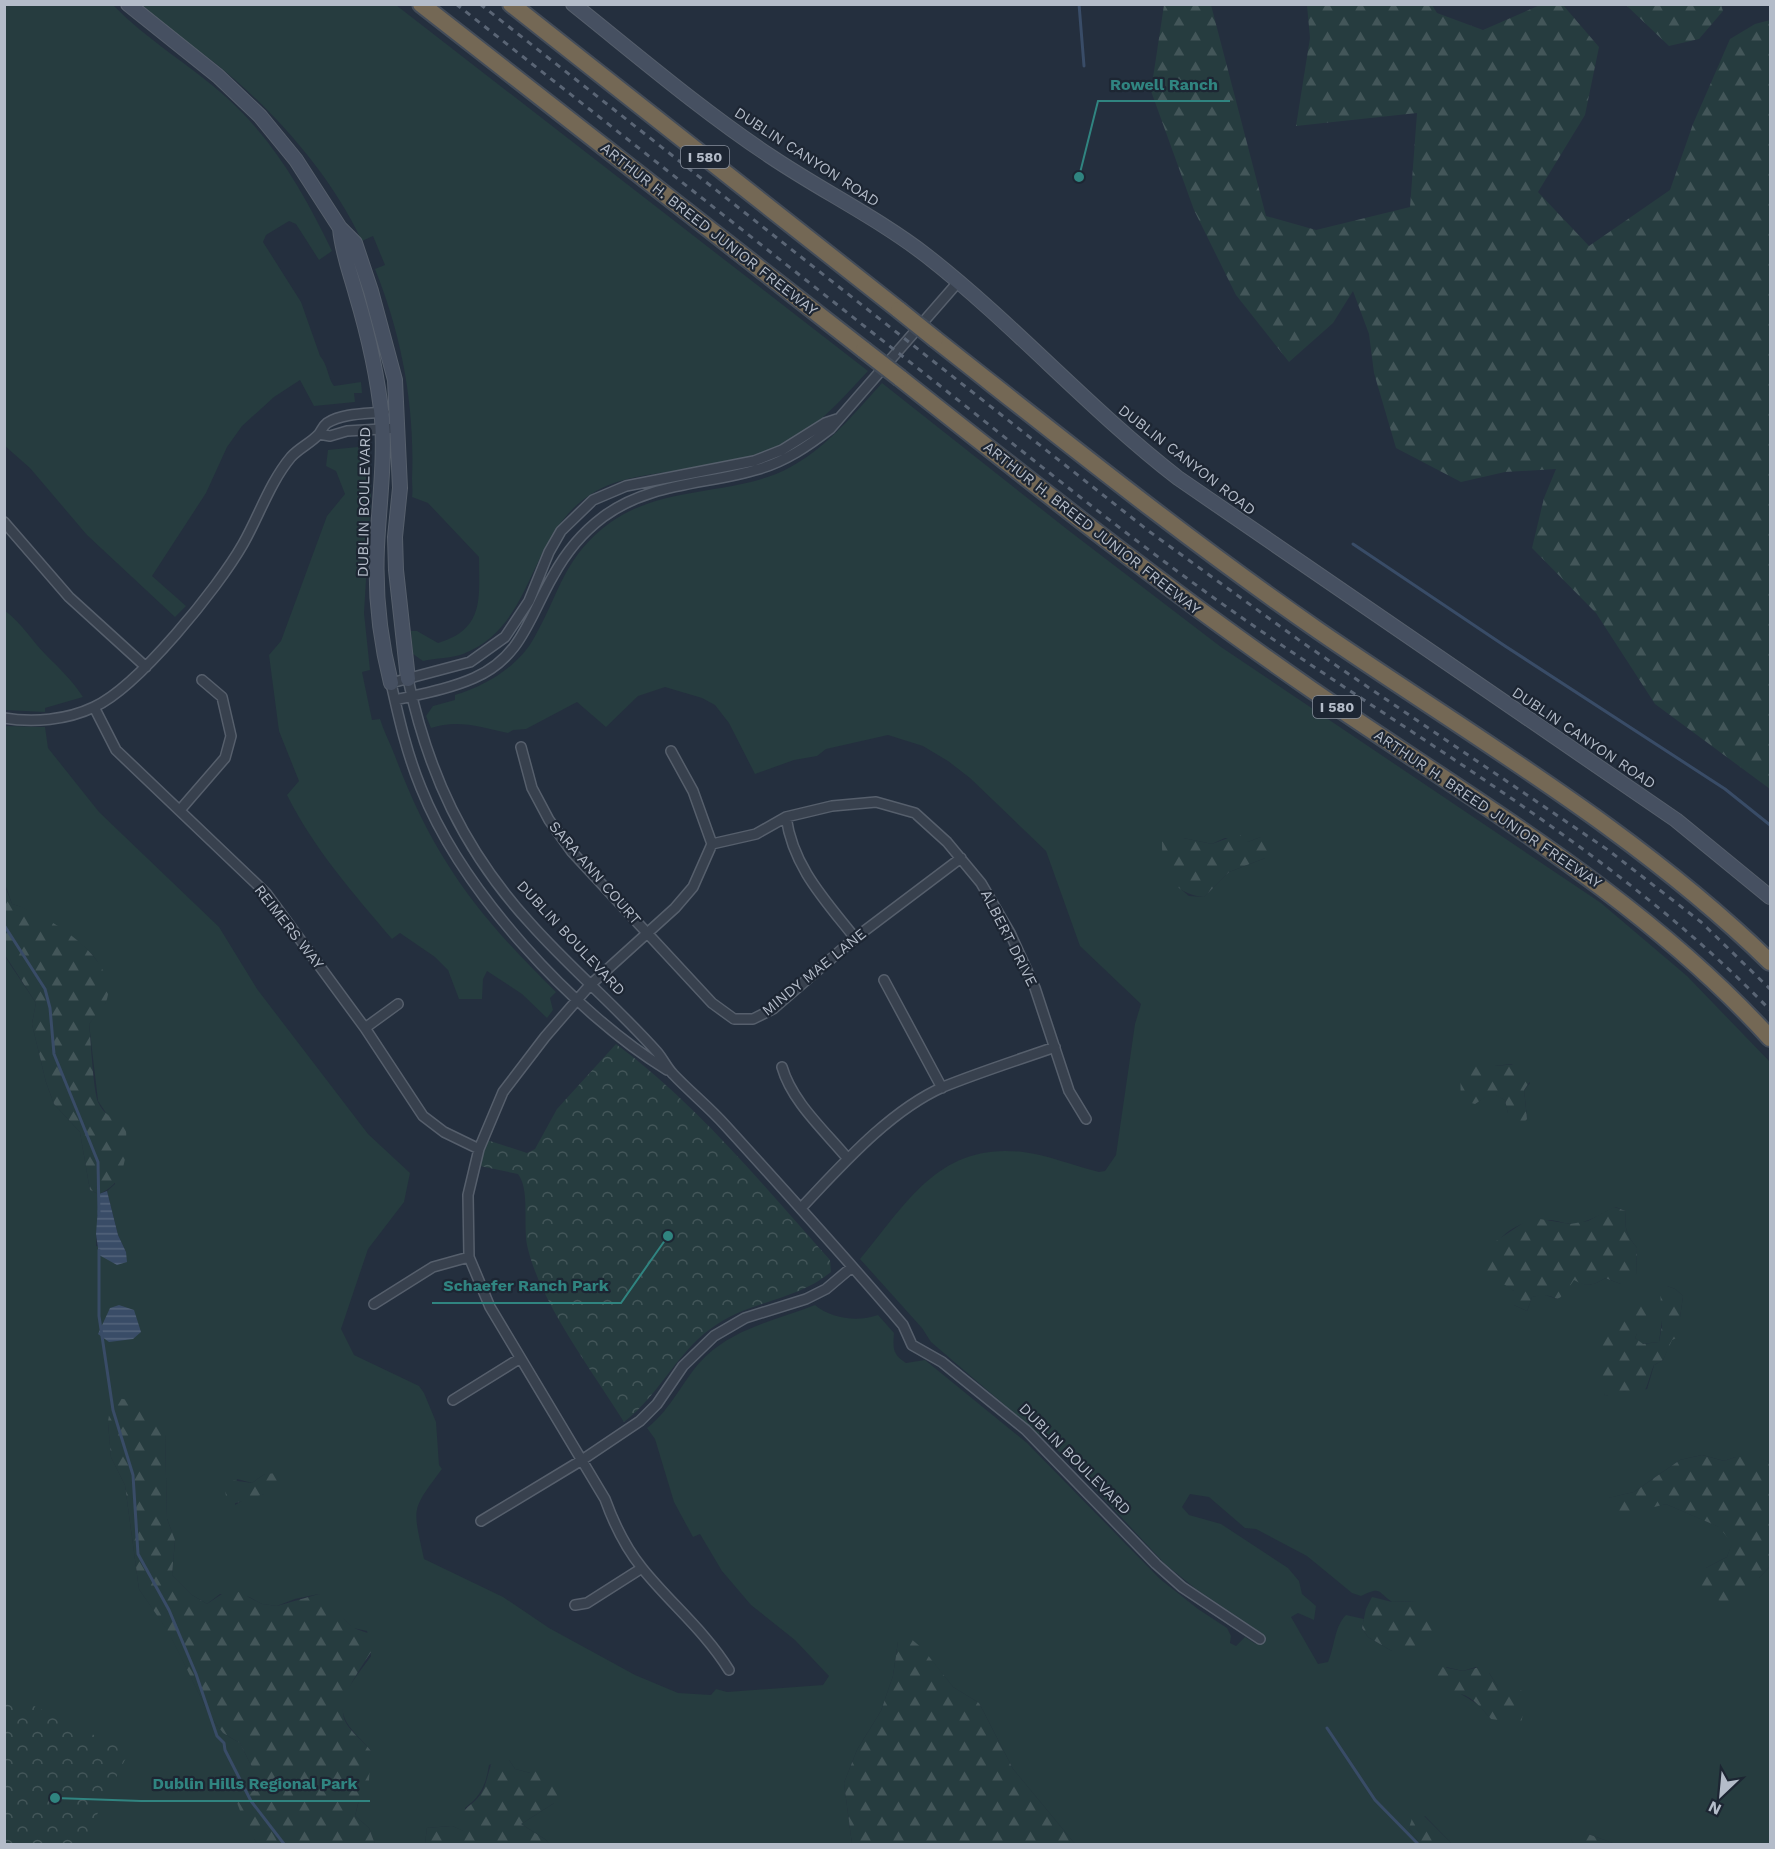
<svg xmlns="http://www.w3.org/2000/svg" width="1775" height="1849" font-family="'Work Sans',sans-serif">
<style>
.grass{fill:#263c3f;fill-rule:evenodd}
.forest{fill:url(#forest-firs)}
.park{fill:url(#park-crowns)}
.water{fill:url(#water-rules)}
.lines{fill:none;stroke-linecap:round;stroke-linejoin:round}
.stream{stroke:#394c67;stroke-width:3}
.street-casing{stroke:#565f6c;stroke-width:12}
.secondary-casing{stroke:#565f6c;stroke-width:16}
.highway-casing{stroke:#434c59;stroke-width:20}
.street{stroke:#38414e;stroke-width:9}
.secondary{stroke:#465061;stroke-width:14}
.highway{stroke:#746855;stroke-width:16}
.rail{stroke:#5a6575;stroke-width:3;stroke-dasharray:6 6;stroke-linecap:butt}
.highway-bridge-casing{stroke:#434c59;stroke-width:20;stroke-linecap:butt}
.highway-bridge{stroke:#746855;stroke-width:16}
.labels{text-anchor:middle;dominant-baseline:central;stroke-width:4.5;stroke-linejoin:round;paint-order:stroke}
.shield{fill:#1d2633;stroke:#878f9c;stroke-width:1.5}
.shield-label{font-size:14px;font-weight:bold;fill:#b4bcc9}
.street-label{font-size:15px;fill:#b4bcc9;stroke:#1d2633}
.leader{fill:none;stroke:#308480;stroke-width:2}
.callout-dot{fill:#308480;stroke:#1d2633;stroke-width:2}
.callout-label{font-size:16px;text-anchor:middle;font-weight:bold;fill:#308480;stroke:#1d2633;stroke-width:4.5;stroke-linejoin:round;paint-order:stroke}
</style>
<defs>
<pattern id="forest-firs" width="22" height="20" patternUnits="userSpaceOnUse" patternTransform="scale(1.5)"><rect width="22" height="20" fill="#263c3f"/><path d="M5 1l3.5 6h-7zM16 11l3.5 6h-7z" fill="#435659"/></pattern>
<pattern id="park-crowns" width="20" height="18" patternUnits="userSpaceOnUse" patternTransform="scale(1.5)"><rect width="20" height="18" fill="#263c3f"/><path d="M2 6a3 3 0 1 1 6 0M12 15a3 3 0 1 1 6 0" fill="none" stroke="#435659"/></pattern>
<pattern id="water-rules" width="6" height="5" patternUnits="userSpaceOnUse" patternTransform="scale(1.5)"><rect width="6" height="5" fill="#394c67"/><path d="M0 2.5h6" fill="none" stroke="#53647b"/></pattern>
</defs>
<rect width="100%" height="100%" fill="#242f3e"/>
<path class="grass" d="M5,4L113,5C147,40 190,65 226,97C274,140 305,195 332,251L319,260L296,224L289,221L266,235L263,242L301,302L320,356C328,365 328,379 334,386L361,382L362,393H354L355,402L314,406L300,380L274,397L242,426L227,447L206,493L152,576L186,606L175,617L87,535L30,468L5,446Z
M140,5H396L868,371C850,390 831,412 810,428C775,455 728,462 686,469C657,474 624,476 598,490C525,530 539,624 463,654C454,658 435,658 423,661L413,654L411,631H417L438,643C485,629 479,598 479,557L428,503L412,497C413,491 412,485 412,479C415,407 402,336 375,269L385,265L373,236L362,241C330,174 277,114 220,67C194,46 164,28 140,5Z
M882,383L1068,530L1221,647L1601,903L1687,976L1770,1062V1463L1758,1457H1736L1724,1461L1702,1455L1680,1460L1634,1492L1609,1498L1647,1508L1666,1504L1720,1527L1733,1542L1727,1557L1706,1568L1759,1578L1770,1566V1844H1615L1588,1834L1571,1839L1574,1844H1452L1425,1816L1409,1828L1420,1844H1075L1013,1769L979,1703L953,1687L923,1650L898,1642L893,1676L881,1711L857,1750L844,1783L852,1844H549L546,1840L521,1824L554,1803L530,1773L515,1769L509,1760L489,1765C486,1785 481,1796 465,1808L467,1833L452,1826L427,1828L425,1844H375L369,1828L355,1816L371,1751C364,1742 353,1733 347,1723C332,1700 359,1674 371,1656L367,1631L353,1628L319,1594L295,1599L277,1606L262,1604L249,1597L220,1594L207,1604L192,1595L172,1575L175,1540L167,1519L165,1435L108,1422L111,1457L125,1485L139,1589L169,1632L210,1716L223,1733L240,1743L252,1767V1780L236,1800L257,1844H5L4,955L36,1003L32,1024L46,1082L54,1104L80,1132L90,1190L99,1194L96,1246L126,1252L118,1235L107,1191L115,1184L108,1116L98,1101L89,1024L106,1002C104,990 103,976 99,965C93,946 32,909 12,904L5,884V726L45,727L48,748L99,812L219,927L257,989L368,1134L410,1173L404,1202L368,1249L341,1329L354,1355L419,1386L424,1393L436,1422L439,1465L442,1469C410,1512 413,1507 424,1559L503,1597L549,1628L635,1675L678,1693L711,1695L716,1689L727,1692L823,1685L829,1676L795,1640L751,1605L722,1571L700,1534L693,1537L674,1502L655,1439L647,1428C673,1408 683,1378 706,1356C737,1327 777,1320 815,1305C831,1319 859,1322 878,1315L894,1333C893,1348 892,1354 906,1363L925,1360L1027,1443L1160,1579L1198,1609L1227,1628L1231,1636L1230,1643L1236,1646L1245,1637L1256,1644L1263,1634L1196,1589L1165,1564L1064,1456L931,1342L922,1328L860,1259C907,1203 939,1142 1023,1152C1048,1155 1074,1166 1099,1172L1105,1171L1116,1155L1135,1024L1141,1004L1080,946L1046,851L970,778L948,761L923,746L888,735L826,749L817,756L794,760L755,774L729,723L715,705L702,698L665,687L638,696L606,727L577,702L526,729L513,730L508,733C481,727 457,719 431,728L426,716L433,706L455,700V695C485,686 518,667 534,638C561,591 563,557 611,522C661,487 722,495 776,474C820,456 851,417 882,383ZM1261,837L1265,858L1229,872L1204,897L1189,896L1176,885L1183,838L1212,844L1225,838L1248,842ZM1512,1064L1530,1083L1524,1090L1527,1119L1508,1113L1505,1100L1492,1092L1475,1104L1495,1066ZM1615,1207L1626,1211C1624,1227 1626,1235 1637,1248L1636,1274L1621,1284L1605,1278C1593,1286 1586,1287 1574,1279L1557,1299L1543,1294L1532,1297L1527,1311L1514,1305V1291L1484,1268C1494,1237 1516,1219 1549,1220C1557,1220 1564,1224 1572,1224C1588,1223 1601,1214 1615,1207ZM1667,1286L1675,1289L1683,1296L1680,1317L1663,1360L1654,1365L1647,1389L1616,1392L1605,1396L1601,1353L1638,1330L1635,1338L1642,1344L1659,1342ZM265,1474L264,1494L248,1497L235,1505L237,1479L252,1483ZM1190,1494L1209,1497L1245,1528L1256,1529L1307,1556L1352,1593L1361,1596C1382,1586 1377,1592 1392,1602L1417,1601L1392,1651L1368,1637L1362,1628L1364,1619L1346,1615C1334,1627 1335,1646 1328,1662L1318,1664L1291,1617L1298,1613L1314,1620L1316,1606L1302,1594L1299,1581L1288,1568L1221,1524L1189,1515L1182,1507ZM1446,1667L1463,1671L1476,1667L1489,1673L1498,1687H1514L1491,1719L1479,1705L1461,1694Z
M358,447L359,456L369,455L371,496L364,613L370,670L362,672L372,720L380,719C384,732 390,743 395,756C433,858 479,917 556,992L550,998L553,1010L547,1018L522,994L487,971L483,979L482,999H459L448,970L435,957L400,933L392,939C353,893 314,849 287,795L299,781L279,731L269,655L281,641L327,516L345,494L336,471L326,466L328,450Z
M4,610C22,623 31,640 46,655C60,669 72,680 83,697L45,708V712L5,710Z"/>
<path class="forest" d="M1164,5H1211L1266,216L1316,230L1410,207L1417,113L1296,126L1310,38L1307,5H1432L1437,13L1483,30L1540,5H1563L1599,47L1585,115L1538,192L1589,246L1670,190L1693,124L1730,39L1755,24L1770,20V789L1655,704L1596,613L1532,548L1544,498L1556,469L1505,472L1461,482L1396,448L1374,373L1369,334L1353,291L1333,323L1289,362L1236,295L1194,210L1151,91Z
M1626,5H1721L1723,11L1699,39L1669,46Z
M1239,834L1248,842L1261,837L1272,839L1273,851L1265,858L1229,872L1204,897C1171,894 1161,870 1162,839L1183,838L1212,844Z
M4,884L12,904C44,912 123,960 106,1002C103,1010 94,1017 89,1024C91,1041 93,1089 98,1102C103,1114 116,1121 126,1127C127,1153 127,1183 99,1194L90,1190L80,1132L54,1104L46,1082L32,1024L36,1003L5,955Z
M1478,1058L1495,1066L1528,1063L1538,1070L1524,1090L1527,1119L1520,1127H1511L1505,1100L1492,1093L1475,1104L1461,1100C1460,1084 1459,1063 1478,1058Z
M1614,1207L1626,1211C1624,1227 1626,1235 1637,1248L1636,1274L1633,1284H1621L1605,1278C1593,1286 1586,1287 1574,1280C1551,1314 1562,1289 1532,1297L1527,1311L1514,1305V1291L1502,1283L1486,1287L1478,1279L1490,1248L1496,1241L1523,1223L1534,1218L1570,1224L1588,1221Z
M1667,1286L1675,1289L1683,1296L1680,1317L1687,1324L1683,1335L1672,1340L1663,1360L1654,1365C1647,1380 1649,1396 1631,1399L1626,1391L1605,1396C1593,1360 1600,1304 1646,1301C1656,1319 1640,1323 1635,1338L1643,1344L1659,1342L1662,1326L1660,1288Z
M117,1398L135,1401L154,1413L165,1435L167,1519L175,1540L172,1575L192,1595L207,1604L231,1588L262,1604L277,1606L319,1594C336,1602 340,1618 353,1627C358,1631 372,1633 379,1638C369,1660 332,1699 346,1723C352,1733 364,1742 371,1751L368,1794L358,1803L355,1816L369,1828L375,1844H257L242,1816L233,1792L252,1780V1767L240,1743L223,1733L210,1716L169,1633L139,1589L125,1485L111,1457L108,1422L110,1408Z
M1702,1455L1724,1461L1736,1457H1759L1770,1463V1566L1735,1604C1720,1603 1709,1598 1700,1584L1706,1568L1727,1557L1732,1543L1719,1527L1666,1504L1623,1515H1610L1600,1508L1608,1498L1634,1492L1680,1460Z
M277,1473L282,1480L277,1490C265,1493 236,1505 227,1504L225,1489L230,1480L252,1483L265,1474Z
M1372,1597L1392,1602L1417,1601L1436,1623L1440,1633L1431,1645L1392,1651L1368,1637L1362,1628L1366,1609Z
M903,1632L923,1649L953,1687L979,1703L1013,1769L1075,1844H852L844,1783L857,1750L881,1711L893,1676L898,1642Z
M1488,1665L1489,1673L1498,1687H1514L1522,1691L1525,1705L1521,1723L1491,1719C1483,1710 1473,1697 1461,1694C1450,1691 1445,1696 1432,1690L1430,1675L1437,1666L1463,1671Z
M497,1754L509,1760L515,1769L530,1773L543,1767L560,1775L564,1787L554,1803L521,1824L546,1840L549,1844H425L427,1828L452,1826L466,1832L461,1817C465,1806 474,1804 480,1795C489,1782 487,1767 497,1754Z
M1413,1815L1424,1816L1452,1844H1420L1409,1828Z
M1575,1833L1588,1834L1615,1844H1574L1570,1838Z"/>
<path class="park" d="M616,1044C697,1104 763,1185 830,1260L831,1272C797,1300 755,1300 719,1323C678,1348 661,1394 624,1422C593,1372 539,1301 527,1245C523,1224 530,1189 518,1174L480,1166L487,1140L527,1153L535,1149L557,1109Z
M5,1692L129,1752L82,1844H5Z"/>
<path class="water" d="M107,1191L118,1235L126,1252L127,1262L117,1265L99,1255L96,1234L99,1194Z
M119,1305L134,1310L141,1332L133,1339L109,1342L98,1334L110,1308Z"/>
<g class="lines">
<path class="stream" d="M1079,4L1084,66
M1353,544L1505,646L1725,789L1770,825
M4,925L45,989L50,1008L54,1054L98,1162L99,1214
M99,1250V1316L113,1410L133,1475L138,1554L169,1610L196,1674L217,1736L224,1743L225,1750L251,1801L284,1844
M1327,1728L1375,1800L1418,1844"/>
<g class="street-casing">
<path id="street" d="M319,434L330,436L347,431L399,428
M4,522L69,597L146,667
M408,679C428,773 464,851 530,923C570,968 617,1007 657,1052C663,1059 667,1068 673,1074C690,1092 709,1107 725,1125C785,1191 845,1257 903,1325L912,1345L942,1362L1026,1430L1156,1564L1182,1587L1260,1639
M395,700C421,694 449,689 474,678C522,657 529,617 553,576C565,554 583,532 603,517C650,482 706,485 759,469C786,461 808,446 830,429L959,281
M94,707L116,750L266,893L365,1028L423,1116L444,1132L479,1149
M4,718C33,723 67,720 94,707C138,687 218,588 243,544C259,516 270,482 291,457C299,448 311,443 319,434C322,430 323,426 327,423C343,413 366,414 384,412
M521,747L532,788L549,820L572,852L712,1003L734,1019H753L773,1009L855,938L961,858
M671,751L693,791L712,844
M180,810L225,758L231,736L222,697L202,680
M786,817C793,867 825,900 855,938
M712,844L693,887L675,908L590,985L545,1037L503,1092L479,1149L468,1195L469,1257L490,1307L605,1499C614,1524 625,1547 642,1568C670,1603 705,1631 729,1670
M712,844L756,834L786,817L832,806L876,802L915,813L947,842L981,883L1010,933L1035,988L1069,1091L1086,1119
M884,980L942,1088
M365,1028L398,1004
M782,1067C792,1102 825,1131 848,1159
M667,1070C573,1012 462,891 421,788C407,754 399,719 391,683L470,662L505,637L529,601L549,552L561,531L593,500L626,486L754,461L782,450L825,423L837,419
M801,1208C841,1166 889,1111 943,1087C980,1072 1018,1060 1055,1047
M374,1304L433,1267L469,1257
M453,1400L519,1359
M481,1521L582,1460L640,1421L657,1404L683,1366L714,1336L745,1318L806,1299L826,1289L852,1267
M575,1605L587,1603L642,1568"/>
</g>
<g class="secondary-casing">
<path id="secondary" d="M128,4L218,76L260,116L296,160L340,228L355,243L371,291L395,380L400,488L395,537L396,570L408,679
M573,4C638,56 701,110 770,156C822,191 878,218 927,256C1015,325 1089,409 1178,478L1676,820L1770,897
M340,228C342,252 350,272 356,294C368,334 378,378 382,419C385,462 379,505 377,547C375,591 380,640 391,683"/>
</g>
<g class="highway-casing">
<path id="highway" d="M421,4L864,350
M511,4L899,310
M935,339C1061,438 1186,539 1319,631C1473,737 1636,831 1770,962
M900,378C1035,485 1170,592 1312,690C1470,799 1640,895 1770,1038"/>
</g>
<use href="#street" class="street"/>
<use href="#secondary" class="secondary"/>
<use href="#highway" class="highway"/>
<path class="rail" d="M456,4C611,126 765,248 920,370C1014,444 1106,520 1203,590C1393,728 1606,840 1770,1010
M480,4L1150,532L1303,643L1608,850L1701,922L1770,989"/>
<g class="highway-bridge-casing">
<path id="highway-bridge" d="M899,310L935,339
M864,350L900,378"/>
</g>
<use href="#highway-bridge" class="highway-bridge"/>
</g>
<g class="labels">
<g class="shield">
<rect x="681" y="146" width="48" height="22" rx="4.5"/>
<rect x="1313" y="696" width="48" height="22" rx="4.5"/>
</g>
<g class="shield-label">
<text x="705" y="157">I 580</text>
<text x="1337" y="707">I 580</text>
</g>
<g class="street-label">
<text transform="translate(807 157) rotate(33)">DUBLIN CANYON ROAD</text>
<text transform="translate(709 229) rotate(38)">ARTHUR H. BREED JUNIOR FREEWAY</text>
<text transform="translate(1187 460) rotate(38)">DUBLIN CANYON ROAD</text>
<text transform="translate(364 502) rotate(-89)">DUBLIN BOULEVARD</text>
<text transform="translate(1092 528) rotate(38)">ARTHUR H. BREED JUNIOR FREEWAY</text>
<text transform="translate(1584 738) rotate(34)">DUBLIN CANYON ROAD</text>
<text transform="translate(1488 809) rotate(34)">ARTHUR H. BREED JUNIOR FREEWAY</text>
<text transform="translate(595 873) rotate(49)">SARA ANN COURT</text>
<text transform="translate(289 927) rotate(52)">REIMERS WAY</text>
<text transform="translate(571 938) rotate(47)">DUBLIN BOULEVARD</text>
<text transform="translate(1009 938) rotate(63)">ALBERT DRIVE</text>
<text transform="translate(814 972) rotate(-39)">MINDY MAE LANE</text>
<text transform="translate(1075 1459) rotate(45)">DUBLIN BOULEVARD</text>
</g>
</g>
<path class="leader" d="M1079 177L1098 101H1230M668 1236L621 1303H432M55 1798L141 1801H370"/>
<g class="callout-dot">
<circle cx="1079" cy="177" r="6"/>
<circle cx="668" cy="1236" r="6"/>
<circle cx="55" cy="1798" r="6"/>
</g>
<g class="callout-label">
<text x="1164" y="90">Rowell Ranch</text>
<text x="526" y="1291">Schaefer Ranch Park</text>
<text x="255" y="1789">Dublin Hills Regional Park</text>
</g>
<rect width="1775" height="1849" fill="none" stroke="#b4bcc9" stroke-width="12"/>
<g transform="translate(1721 1795) rotate(206)" stroke="#1d2633" stroke-width="4.5" paint-order="stroke">
<path d="M0-4.5L10 22L0 15L-10 22Z" fill="#b4bcc9"/>
<text y="-9" font-size="16" font-weight="bold" text-anchor="middle" fill="#b4bcc9">N</text>
</g>
</svg>
